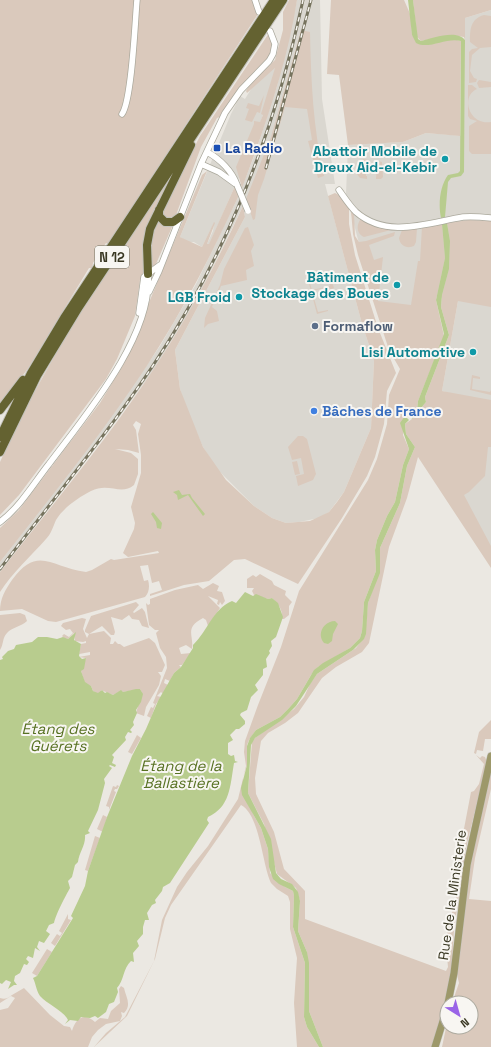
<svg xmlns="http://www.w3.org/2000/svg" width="491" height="1047" font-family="'Space Grotesk',sans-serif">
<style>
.built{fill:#dad7d0}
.green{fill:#dac9bc}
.water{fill:#b8cc8e}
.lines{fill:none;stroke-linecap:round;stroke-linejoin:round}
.minor-casing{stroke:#aba99d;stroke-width:7}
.major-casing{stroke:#c4c3bd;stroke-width:8}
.highway-casing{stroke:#c4c3bd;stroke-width:10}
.minor{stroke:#fff;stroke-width:5.5}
.major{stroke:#9d986a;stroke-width:7}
.highway{stroke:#646231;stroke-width:8}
.rail-casing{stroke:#76735e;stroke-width:3}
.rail{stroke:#f8f6f2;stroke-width:1.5;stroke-dasharray:4.5;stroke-linecap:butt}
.minor-bridge-casing{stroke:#aba99d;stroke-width:7;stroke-linecap:butt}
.minor-bridge{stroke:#fff;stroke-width:5.5}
.transit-dot{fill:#1a4fb4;stroke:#f8f6f2;stroke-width:1.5}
.culture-dot{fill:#0f9aa8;stroke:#f8f6f2;stroke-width:1.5}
.service-dot{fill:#5c6f8a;stroke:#f8f6f2;stroke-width:1.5}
.shop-dot{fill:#3f7fe0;stroke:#f8f6f2;stroke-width:1.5}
.labels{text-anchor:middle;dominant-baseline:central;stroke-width:4;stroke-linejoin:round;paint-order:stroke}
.shield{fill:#f8f6f2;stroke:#737161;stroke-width:1}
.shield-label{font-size:13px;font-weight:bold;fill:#3a3823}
.transit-label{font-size:14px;font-weight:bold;fill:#164399;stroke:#f8f6f2;text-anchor:start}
.culture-label{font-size:14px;font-weight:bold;fill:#0d838f;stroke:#f8f6f2;text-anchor:end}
.service-label{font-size:14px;font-weight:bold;fill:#4e5e75;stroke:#f8f6f2;text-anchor:start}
.shop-label{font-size:14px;font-weight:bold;fill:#366cbe;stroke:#f8f6f2;text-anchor:start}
.street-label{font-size:14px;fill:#3a3823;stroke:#f8f6f2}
.water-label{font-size:15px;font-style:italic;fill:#577122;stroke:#f8f6f2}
</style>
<rect width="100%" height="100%" fill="#ebe8e2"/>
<path class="built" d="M297,0H320L322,99L335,184H325L362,324L374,360L371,428L344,492L329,512L319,518L299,522L286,523L272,518L254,506L217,469L203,447L184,403L180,389L175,350L245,217L243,206L195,303L154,369L120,416L0,572V562L115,411L160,346L196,284L239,195L235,186L209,245L207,244L213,231L214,223L202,247L194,242H188L180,237L231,114L240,96L245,99L253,86L276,67L263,115L238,180L242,187L255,154L277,86Z
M491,10V549L460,490L449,393L442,391L458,301L434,296L432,310L375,304L346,194L348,145L403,142L426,133L464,136L465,18Z"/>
<path class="green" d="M0,0H252L258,14L108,244L106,243L93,263L92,268H89L29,367L0,406Z
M289,0H297C287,64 265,127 242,188L236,167L254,124V121L260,122L263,115L261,114L275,68L247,93L246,91L250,84L275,60L283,30V12Z
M331,0H404L411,16L412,35L425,45L453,39L461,41L460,136L426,133L403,142L348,145L339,75L327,74Z
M413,0H491V10L465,18V40L464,37L450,35L421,41L417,37Z
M484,15L491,16V47L480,48L472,55L470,71L474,78L477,79L476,82L469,83V52L472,49L478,48L470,42C470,30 470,19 484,15Z
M301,30L310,32C311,81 313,128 324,176L318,178L308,141L312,140L307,109L285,107L264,179L258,195L255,219L253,220L246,199L271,137Z
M269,33L273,47L270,57L224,110L220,117L217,118L201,147L176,215L172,219H167L161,213L200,136Z
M479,80L491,82V87L479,88L477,83Z
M468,85H472L477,89C460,96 469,126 491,122V154H472L469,151V126L477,121L470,119L468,116Z
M264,95L260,113L257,112L252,122L245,120L249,109L246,108L248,103L259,106Z
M363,159L369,160L366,161V176H367V179L360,178L357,174Z
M374,160L382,162L383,177L381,179H376L377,161Z
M176,169L157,208L145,273L140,280L135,316L117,359L106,379L19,495L0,515V462L22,414L72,325Z
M207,171L180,237L202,247L214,222L215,223L207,244H209L235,186L239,195C215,247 190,297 160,345C113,421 55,491 0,562V528L19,510L71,441L100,403L123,365L202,175Z
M335,193L339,195L349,206V224L355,255L378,328L396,373L387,391L384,424L375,457L367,476L342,518L298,584L245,559L234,560L209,581L184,585L150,596V594L162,590L159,581L152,583L148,565L140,566L144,581L148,580C150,586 149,593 145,597L56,622L48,621L22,609L0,611C0,599 5,590 12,580C38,544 52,568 86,572L92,570L111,559L114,560L159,553L158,551L128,557L123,553L134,529L135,523L131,507L141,473V455L138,434L141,424L136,421L133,425L136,430L139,453L128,450L115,449L131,453L138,459V474L134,485C121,496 109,482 91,491C79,497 63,508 56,520C53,527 51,534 46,539C30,557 13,572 0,592V572C52,505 108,439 155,367C189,316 217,262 243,206L245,217L175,350L180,389L203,447L226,480L254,506L272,518L286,523L310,521L329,512L337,502L344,492L371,428L374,360L362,324L328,196Z
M351,211L354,213L355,236L359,242L366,241L395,232L394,236L369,245L374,260L383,257L378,301L411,305L418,261H420L422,227L442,224L445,258L436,300L444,336L418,401L417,410L408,417L405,416L403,435L409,449L403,465L395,502L387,516L377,540L375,550L376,571L364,602L362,631L360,638L350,648L318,667L311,675L297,699L289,708L280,717L256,730L249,740L247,745V765L243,778L253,814L261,828L268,849L270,873L285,887L293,891L294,896L293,927L305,963L304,1017L307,1027L319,1047H297L294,1003L297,958L290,929V902L288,896L277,889L271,883C262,864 260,815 241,805L171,905L165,918L155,959L127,1016L94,1047L106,1033L125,1017L154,961L162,920L177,887L187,872L208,846L238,799L246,766L244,752L245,741L258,705L281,647L299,591L368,480L377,459L387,424L389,395L400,369L389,350L358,255L353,234Z
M158,220L172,227L156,264L150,269C150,251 151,237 158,220Z
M360,220H363L391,230L364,237C357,234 356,226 360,220Z
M469,220L491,221V307L458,301L442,391L491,400V447H488L485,476L469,492L464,495L491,546V568L418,457L407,498L389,547L369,643L362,652L336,667L322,678L298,713L285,723L268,733L261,741L255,778L256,794L274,832L284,869L305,891V919L446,971L448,967L447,956L449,952L447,927L456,901L458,881L455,876L471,792L474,791L479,784L484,764L476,755L480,758L482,756L485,757L487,762L466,848L454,930L452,966L444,1011L434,1047H323L309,1011L307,952L298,931L300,901L296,888L277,874L264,824L248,793L252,742L255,738L294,709L304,697L310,684L317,674L356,648L365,636L368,603L380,569V548L400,503L407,466L415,447L406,434L405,424L412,419L426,402L425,397L449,335L441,307L442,295L449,269L450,241L447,223Z
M248,227L254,245L251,251L254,266L246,270L247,280L221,286L212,307L217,311L219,321L208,324L204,328L205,318L220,285L224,269L245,228Z
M417,228L416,242L414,246C407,249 400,246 399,238L402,230Z
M329,274L330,278L328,279L327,276L309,280L312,290L330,286L329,283L332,282L334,288L329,290L328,287L312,291L318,312L328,310V311L317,314L308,280Z
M472,375L480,377V379L473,378L472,389L490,392L491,390V395L470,390Z
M298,436H303L307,439L316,474L313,480L298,486L296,476L304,474L301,458L292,460L288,447Z
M297,461L300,474L295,475L292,462Z
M260,574L272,581L274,585L286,591L285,595L292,602L289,606V615L284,619H282C283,611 279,604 272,598L268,599L254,595L252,591L254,588H247V579L253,575L256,577Z
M213,583L219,586L217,591L222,592L225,601L222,605L220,602L219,605L217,604L218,600L208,596L220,608L208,626L206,620L203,618C184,628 194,635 192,649L186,645L179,648L181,654L191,653L182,665H179L181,667L174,673L170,681L165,679L164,683L168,685L163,694L161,692L157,696L161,697L156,704L151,718L147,716L151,707L153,708L155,704L153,703L167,668L166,657L160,648L156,633L159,630H155L149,625L146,603L148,605L150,604V599L175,590L198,585L203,589Z
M136,602L139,605L133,612L134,613L142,608L145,612L149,628L142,626L139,620L132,619L129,615L122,620L111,617L115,632L114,635H111L102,626L89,634L85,632V630L91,616Z
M20,613L25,615L27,621C21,627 12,627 7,633C2,638 4,644 0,650V615Z
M82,618L86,619L83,629L87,638L89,634L104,631L111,638L110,644H113L115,641L118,644H120L124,647L149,638L155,643L165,665L162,672H158L161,676L159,685L146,707L144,716L136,713L142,693L140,689L123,692L121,691L113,695L101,690V692L98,694L93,691L91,686L85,684L81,671L86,658L79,657L90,655V652L79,654L81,644L86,643V641L83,642L75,641L74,633L68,639L64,638L62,636L64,634L69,637L73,633L70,629L66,630L61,626L63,623Z
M491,720V739H485L483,751L477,750L476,754L474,753L479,732Z
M137,735L141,738L132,754L128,752Z
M491,764V789L475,858L469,899L491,901V1047H442L447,1023V1027H471V1003H452L459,983L457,975L470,858Z
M117,785L119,786L117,789H115L114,791L116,792L109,810V807L106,806L113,786L116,787Z
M103,815L107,817L103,832L97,829Z
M95,836L100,838L88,871L85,870Z
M68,914V919L71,920L55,946L51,943L57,934L60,936L62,933L59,931Z
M47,949L52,952L37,976L32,973Z
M121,986L124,988C126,997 132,1005 124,1013L121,1012L122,1016L120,1021L106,1024L98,1030L92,1037L88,1047H0V1010L8,1008L15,998L11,996L0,1003V998C5,1000 8,998 12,995L24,988L50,1015L64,1026L70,1027L72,1031C75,1020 83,1011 95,1022L100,1018L108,1019L111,1011L120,1003L119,989Z"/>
<path class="water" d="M408,0H413L418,39L421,41C432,38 457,29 465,40L464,172L461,176L451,178L448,182L445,217L441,218C438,204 440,186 448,175L458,173L460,171L461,41C446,37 429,50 416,43L412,35Z
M447,223L450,241L449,269L442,295L441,307L449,335L425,397L426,402L412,419L411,415L417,410L418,401L444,334L436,300L445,258L442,224Z
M405,416L409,420L405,424L406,434L415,447L407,466L400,503L380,548V573L368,603L366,634L364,639L353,650L317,674L296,706L282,720L255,738L251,745L248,793L271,839L276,873L281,879L292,884L298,892L300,901L298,931L307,952L309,963V1011L323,1047H319L307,1027L304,1017L305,963L293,927L294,896L293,891L279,884L273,879L269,867L268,849L261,828L242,795L241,788L247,765V746L250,738L256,730L280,717L289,708L297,699L314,670L323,663L350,648L360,638L362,631L364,602L376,571L375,550L377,540L387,516L395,502L403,465L409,449L400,423Z
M179,490L182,495L190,494L192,498L205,514L203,516L188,495L178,500L177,495L173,492Z
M153,512L162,523L161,529L157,528L156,522L151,514Z
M245,592L253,596L256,594L268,599L272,598L278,603L283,617L276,637L271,641L272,646L269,651L270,653L266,659L267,667L263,669V675L255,685L258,690L251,697L247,710L241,713L240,715L245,721V724L239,729H236L230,735L233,740L228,743V754L231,756L234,755L235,761L238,762L234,763C230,787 230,807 208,817L207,820L209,823L170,883L163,887L162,891L155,900L156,903L152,905L147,913L149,920H145L143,927V934L137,941L139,946L133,953L134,962L131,961C123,968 124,981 117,988L118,992L114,1002L109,1004L106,1012L98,1018L95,1016L90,1018L81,1017L78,1021L70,1020L65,1024L68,1020C64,1011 47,1004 40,996C36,990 36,984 33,978L37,976L73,918L71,916L85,886L88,871L107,817L132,756L146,729L158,701L174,673L181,667L193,648V645C209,629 212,610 232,601L236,603Z
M335,621L338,624L333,634L332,641L328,644L324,643C316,634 324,621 335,621Z
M76,632L74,640L81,644L79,656L82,659L86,658L84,669L81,671L85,682L91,686L93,691L98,693L102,690L105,693L107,692L113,695L121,690L123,692L136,689H140L143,694L141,702L136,710L137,713L133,722L134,725L130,730L132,732L131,733L128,732L125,737L126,740L112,755L114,757L112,763L116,765L115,767L110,765L109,766L112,768L104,779L105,783L98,810L88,831L90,833L85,835C86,845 79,852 78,862L75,865L72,877L68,881L70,888C66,895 56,914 54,923L49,925L46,931L50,934L44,943L39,941L37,947L40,951L35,948L33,958L28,956L26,959L29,962L27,965L24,964L20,973L15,976L14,981L17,985H14L8,989L11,982L6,980L2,984L0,983V660L3,659L2,657L8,651L14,649L16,645L32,642L38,637H47L57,639L63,637L68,639Z"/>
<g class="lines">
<g class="minor-casing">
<path id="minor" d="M255,0L259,12
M122,114C132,100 135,21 137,0
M201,164L219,172L237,185C232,171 220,159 207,152
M339,190C344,197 349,205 356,212C387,239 427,223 463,217C472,216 482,217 491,218
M149,292L159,271L201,164L225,113L241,90L269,61L273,54L275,44L270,31
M139,313L144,277L160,265
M0,522C20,507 34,483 49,464C85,416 153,336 148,274"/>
</g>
<g class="major-casing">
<path id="major" d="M448,1003L454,973L467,865L491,756
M435,1047L447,1008"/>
</g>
<g class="highway-casing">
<path id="highway" d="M159,210V216L165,222H173L180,217
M148,274L147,245L150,229L191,145
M0,410L23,380
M0,437L31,373L64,318L274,0
M0,452L37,376L79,307L283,0"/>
</g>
<use href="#minor" class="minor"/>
<use href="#major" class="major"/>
<use href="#highway" class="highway"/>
<g class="rail-casing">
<path id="rail" d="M266,168L311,0
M0,569C51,502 105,437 152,367C226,256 275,131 303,0"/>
</g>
<use href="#rail" class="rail"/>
<g class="minor-bridge-casing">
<path id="minor-bridge" d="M237,185L248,211"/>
</g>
<use href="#minor-bridge" class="minor-bridge"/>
</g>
<rect class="transit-dot" x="213" y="144" width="8" height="8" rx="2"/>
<g class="culture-dot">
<circle cx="445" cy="159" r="4"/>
<circle cx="397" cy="285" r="4"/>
<circle cx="239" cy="297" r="4"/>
<circle cx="473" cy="352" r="4"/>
</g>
<circle class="service-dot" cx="315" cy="326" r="4"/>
<circle class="shop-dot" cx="314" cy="411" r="4"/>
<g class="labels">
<rect class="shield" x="95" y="246" width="34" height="22" rx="3"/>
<g class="shield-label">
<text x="112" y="257">N 12</text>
</g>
<g class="transit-label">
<text x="225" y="148">La Radio</text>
</g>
<g class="culture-label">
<text x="437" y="151">Abattoir Mobile de<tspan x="437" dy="16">Dreux Aid-el-Kebir</tspan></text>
<text x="389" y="277">Bâtiment de<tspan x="389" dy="16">Stockage des Boues</tspan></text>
<text x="231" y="297">LGB Froid</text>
<text x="465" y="352">Lisi Automotive</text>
</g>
<g class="service-label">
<text x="323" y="326">Formaflow</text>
</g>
<g class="shop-label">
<text x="322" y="411">Bâches de France</text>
</g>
<g class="street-label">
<text transform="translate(452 895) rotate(-82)">Rue de la Ministerie</text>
</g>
<g class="water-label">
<text x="58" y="728">Étang des<tspan x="58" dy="17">Guérets</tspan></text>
<text x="181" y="765">Étang de la<tspan x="181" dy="17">Ballastière</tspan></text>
</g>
</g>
<g transform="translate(459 1015) rotate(143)"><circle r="19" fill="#f8f6f2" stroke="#acaa9f"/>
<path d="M0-3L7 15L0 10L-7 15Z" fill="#9a64e7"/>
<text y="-6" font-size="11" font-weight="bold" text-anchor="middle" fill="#3a3823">N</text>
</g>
</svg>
